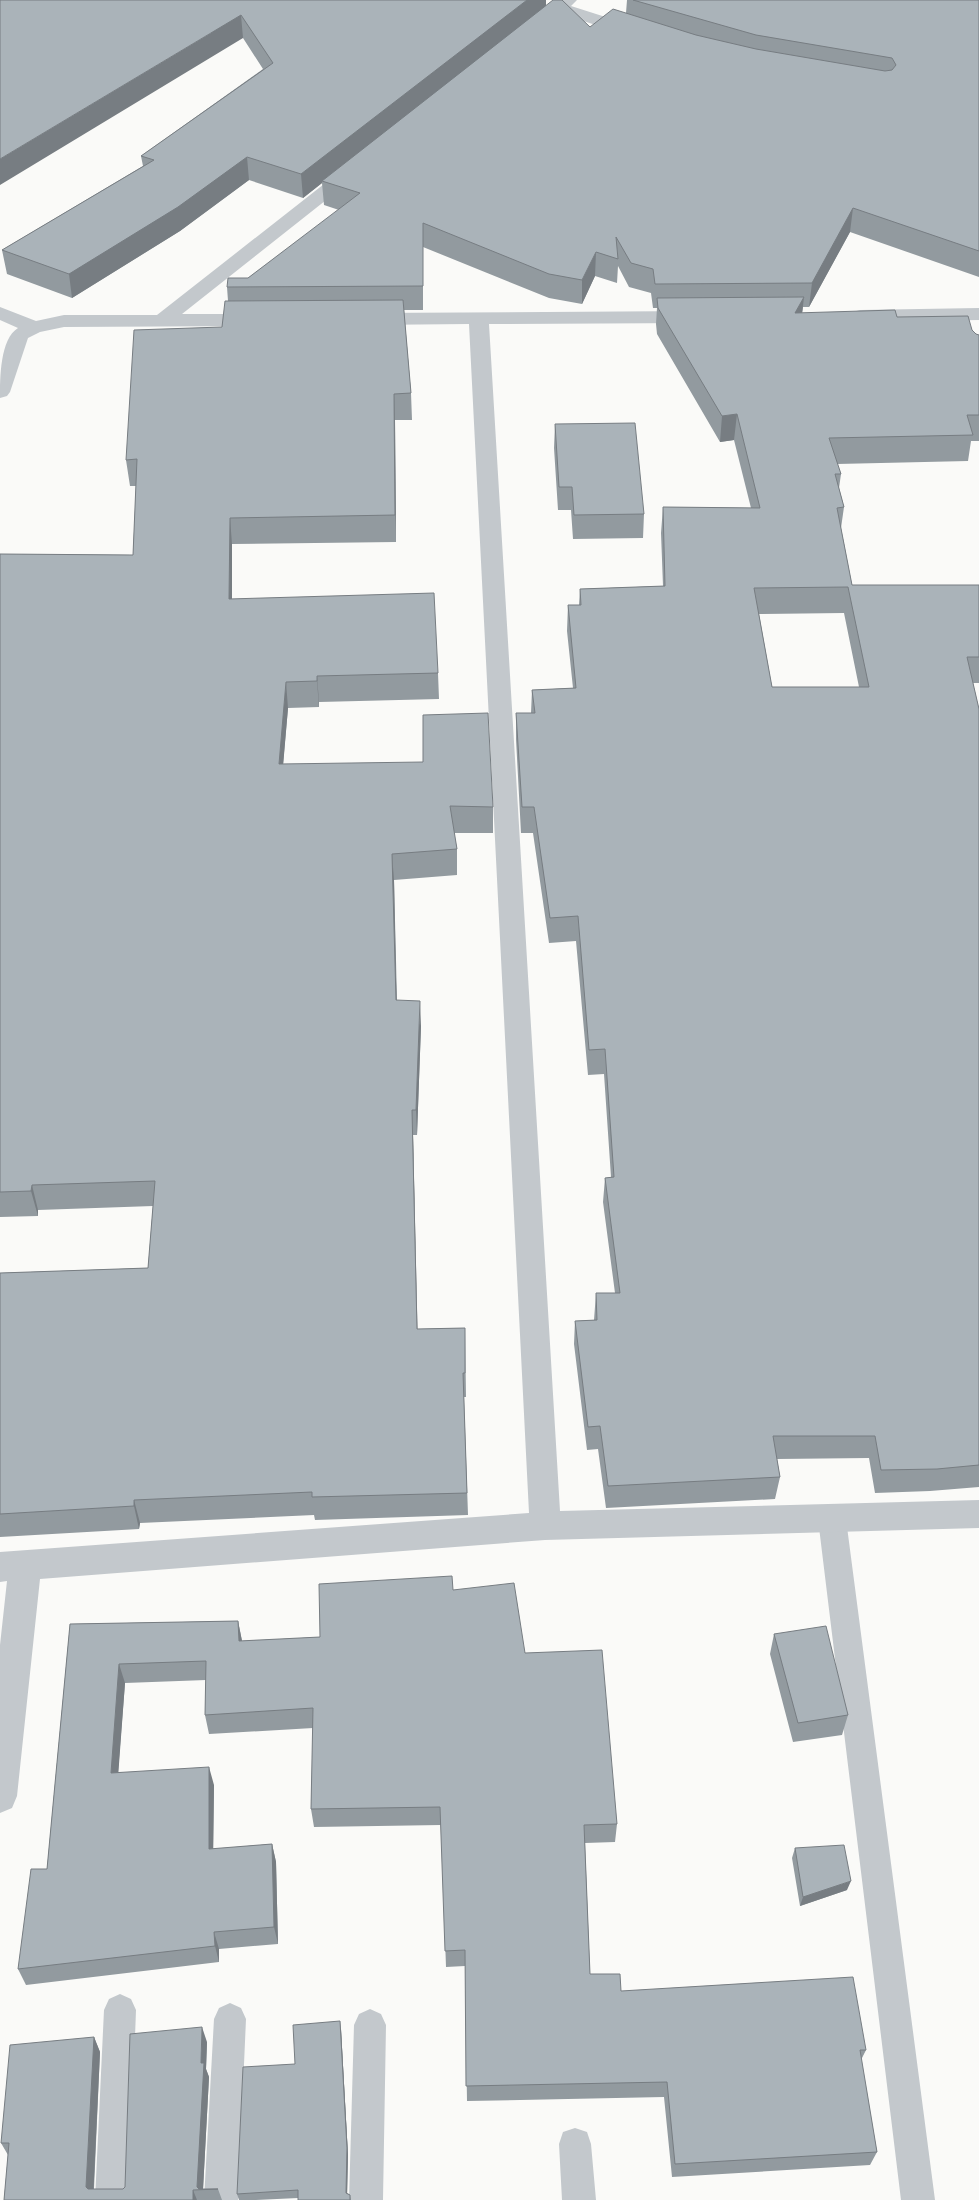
<svg xmlns="http://www.w3.org/2000/svg" width="979" height="2200" font-family="'Golos Text',sans-serif">
<style>
.lines{fill:none;stroke-linecap:round;stroke-linejoin:round}
.service{fill:#c3c8cc;fill-rule:evenodd}
.minor{fill:#c3c8cc;fill-rule:evenodd}
.wall{fill:#929a9f;fill-rule:evenodd}
.shaded-wall{fill:#777d82}
.building{fill:#aab3b9;stroke:#777d82;fill-rule:evenodd}
</style>
<rect width="100%" height="100%" fill="#fafaf8"/>
<g class="lines">
<path class="service" d="M832,1507L842,1510L846,1519L935,2200H901L818,1519L822,1510Z
M120,1994L131,1999L136,2010L129,2200H95L104,2010L109,1999Z
M230,2003L241,2008L246,2019L238,2200H204L214,2019L219,2008Z
M370,2009L381,2014L386,2025L383,2200H349L354,2025L359,2014Z
M575,2128L587,2132L591,2144L596,2200H562L559,2144L563,2132Z"/>
<path class="minor" d="M559,0H577L571,6L640,28L643,32L640,36L634,37L561,14L542,30H530L528,26L530,22Z
M353,164L359,166L362,170L359,174L182,314H260L267,316L270,320L267,324L260,326L64,327L40,332L28,338L10,392L7,396L0,398C0,378 0,339 18,328L0,320V307L36,321L64,315H157L347,166Z
M979,308V320L860,322L853,320L850,316L853,312L860,310Z
M695,311L702,313L705,317L702,321L695,323L489,324L560,1511L979,1500V1528L545,1540L40,1579L17,1796L12,1808L0,1813V1645L7,1581L0,1582V1552L529,1513L469,324L368,325L361,323L358,319L361,315L368,313Z"/>
</g>
<path class="wall" d="M0,0H546V6L590,27L626,13L627,0H979V277L850,232L809,307H803L802,313L897,317L972,330L976,334L979,335V441H971L968,461L837,464L841,474L839,488L844,507L841,528L852,585H979V683H973L979,709V1487L930,1491L875,1493L869,1458L777,1459L780,1477L775,1499L606,1508L598,1449L587,1450L574,1344L575,1321L594,1320L596,1293H615L603,1202L605,1178L611,1177L604,1074L588,1075L576,941L549,943L533,833H521L516,739V713H531L532,690L573,688L567,631L568,605H579L580,589L663,586L661,533L663,507L751,508L734,440L720,442L657,334L656,324L657,308H653L651,293L629,287L618,266L617,283L595,276L582,304L549,298L423,247V310H404L411,393L412,420H395L396,542L232,544V599L438,673L439,699L319,702V707L288,708L283,764L493,807V833H454L457,849V875L394,880L397,1000L421,1026L417,1135H413L417,1329L465,1328L466,1397H464L468,1515L315,1520L314,1515L140,1523L139,1529L0,1537V1273L148,1268L153,1206L38,1210V1216L0,1217V554L133,555L136,486H130L126,460L222,327L228,301L227,287L248,278L339,210L324,205L322,183L303,198L249,180L180,231L72,298L7,274L2,250L143,166L141,156L263,69L243,38ZM844,613L859,687H772L759,614Z
M555,424L644,514L643,538L573,539L571,510H558L554,448Z
M453,1590L525,1653L617,1824L615,1842L585,1843L590,1974L621,1991L866,2050L861,2060L877,2152L870,2165L672,2177L664,2097L467,2101L465,1966L446,1967L441,1825L314,1827L311,1809L313,1728L209,1734L205,1715L206,1680L125,1683L118,1772L214,1785L213,1849L272,1844L276,1862L278,1944L219,1949V1962L26,1985L18,1969L47,1869L70,1624L238,1621L242,1641L320,1637Z
M774,1634L848,1715L842,1735L793,1742L770,1654Z
M795,1848L847,1890L800,1906L792,1858Z
M341,2029L348,2155L347,2193L350,2195L351,2200H298V2198L256,2200H239L237,2194L295,2064Z
M94,2037L100,2052L94,2189H123L125,2187L207,2042L206,2069L209,2077L203,2189H218L222,2200H4L8,2155L1,2143Z"/>
<path class="shaded-wall" d="M527,0H546V8L322,181V183L303,198L301,174Z
M241,15L243,38L0,185V159Z
M247,157L249,180L180,231L72,298L69,274Z
M853,208L850,232L809,307L812,283Z
M596,252L595,276L582,304V280Z
M804,297L801,323L795,313Z
M394,394L395,420L396,542L395,515Z
M737,414L734,440L720,442L722,416Z
M230,518L232,544V625L229,599Z
M317,676L319,702V707L317,681Z
M286,682L288,708L281,790L279,764Z
M392,854L394,880L397,1026L396,1000Z
M420,1001L421,1026L417,1135L416,1110Z
M412,1110L413,1135L418,1353L417,1329Z
M32,1185L38,1210V1216L31,1191Z
M134,1500L140,1523L139,1529L134,1506Z
M238,1621L242,1641H239Z
M119,1664L125,1683L117,1791L111,1773Z
M209,1767L214,1785L213,1867L209,1849Z
M272,1844L276,1862L278,1944L274,1927Z
M851,1881L847,1890L800,1906L803,1897Z
M214,1932L219,1949V1962L215,1946Z
M340,2021L341,2029L348,2155L347,2200L346,2193Z
M202,2027L207,2042L206,2069L209,2077L203,2190H198L197,2187Z
M94,2037L100,2052L93,2200L86,2187Z
M193,2190L197,2200H193Z"/>
<path class="building" d="M0,0H527L301,174L247,157L178,207L69,274L2,250L154,160L141,156L273,63L241,15L0,159Z
M553,0H562L590,27L613,9L696,35L756,49L885,71L892,70L896,65L892,58L756,35L633,0H979V251L853,208L812,283L655,284L653,269L631,263L616,237L618,259L596,252L582,280L549,274L423,223V286L227,287L228,278H248L360,193L322,181Z
M804,297L795,313L895,310L897,317L968,316L972,330L976,334L979,335V415H967L973,435L829,438L841,474H835L844,507L837,508L852,585H979V657H967L979,709V1465L937,1469L881,1470L875,1436H773L780,1477L608,1486L600,1426L588,1427L575,1321L597,1320L596,1293H620L605,1178L614,1177L605,1049L589,1050L578,916L550,918L534,807H522L516,713H535L532,690L576,688L568,605H581L580,589L665,586L663,507L760,508L737,414L722,416L658,308L657,298ZM848,587L869,687H772L754,588Z
M403,300L411,393L394,394L395,515L230,518L229,599L434,593L438,673L317,676V681L286,682L279,764L423,762V715L488,713L493,807L450,806L457,849L392,854L396,1000L420,1001L416,1110H412L417,1329L465,1328V1373H463L467,1493L312,1497V1492L134,1500V1506L0,1514V1273L148,1268L155,1181L32,1185L31,1191L0,1192V554L133,555L137,459L126,460L134,330L222,327L225,301Z
M635,423L644,514L574,515L572,487H559L555,424Z
M452,1576L453,1590L514,1583L525,1653L602,1650L617,1824L584,1825L590,1974H620L621,1991L853,1977L866,2050H860L877,2152L675,2164L667,2082L466,2086L465,1950L445,1951L440,1807L311,1809L313,1708L205,1715L206,1661L119,1664L111,1773L209,1767V1849L272,1844L274,1927L214,1932L215,1946L18,1969L31,1869H47L70,1624L238,1621L239,1641L320,1637L319,1584Z
M826,1626L848,1715L798,1723L774,1634Z
M844,1845L851,1881L803,1897L795,1848Z
M340,2021L347,2148L346,2193L350,2195V2200H298V2190L237,2194L243,2067L295,2064L293,2025Z
M202,2027L201,2063H204L197,2187L199,2189H218L193,2190V2200H4L9,2143H1L10,2045L94,2037L86,2187L88,2189H123L125,2187L130,2034Z"/>
</svg>
